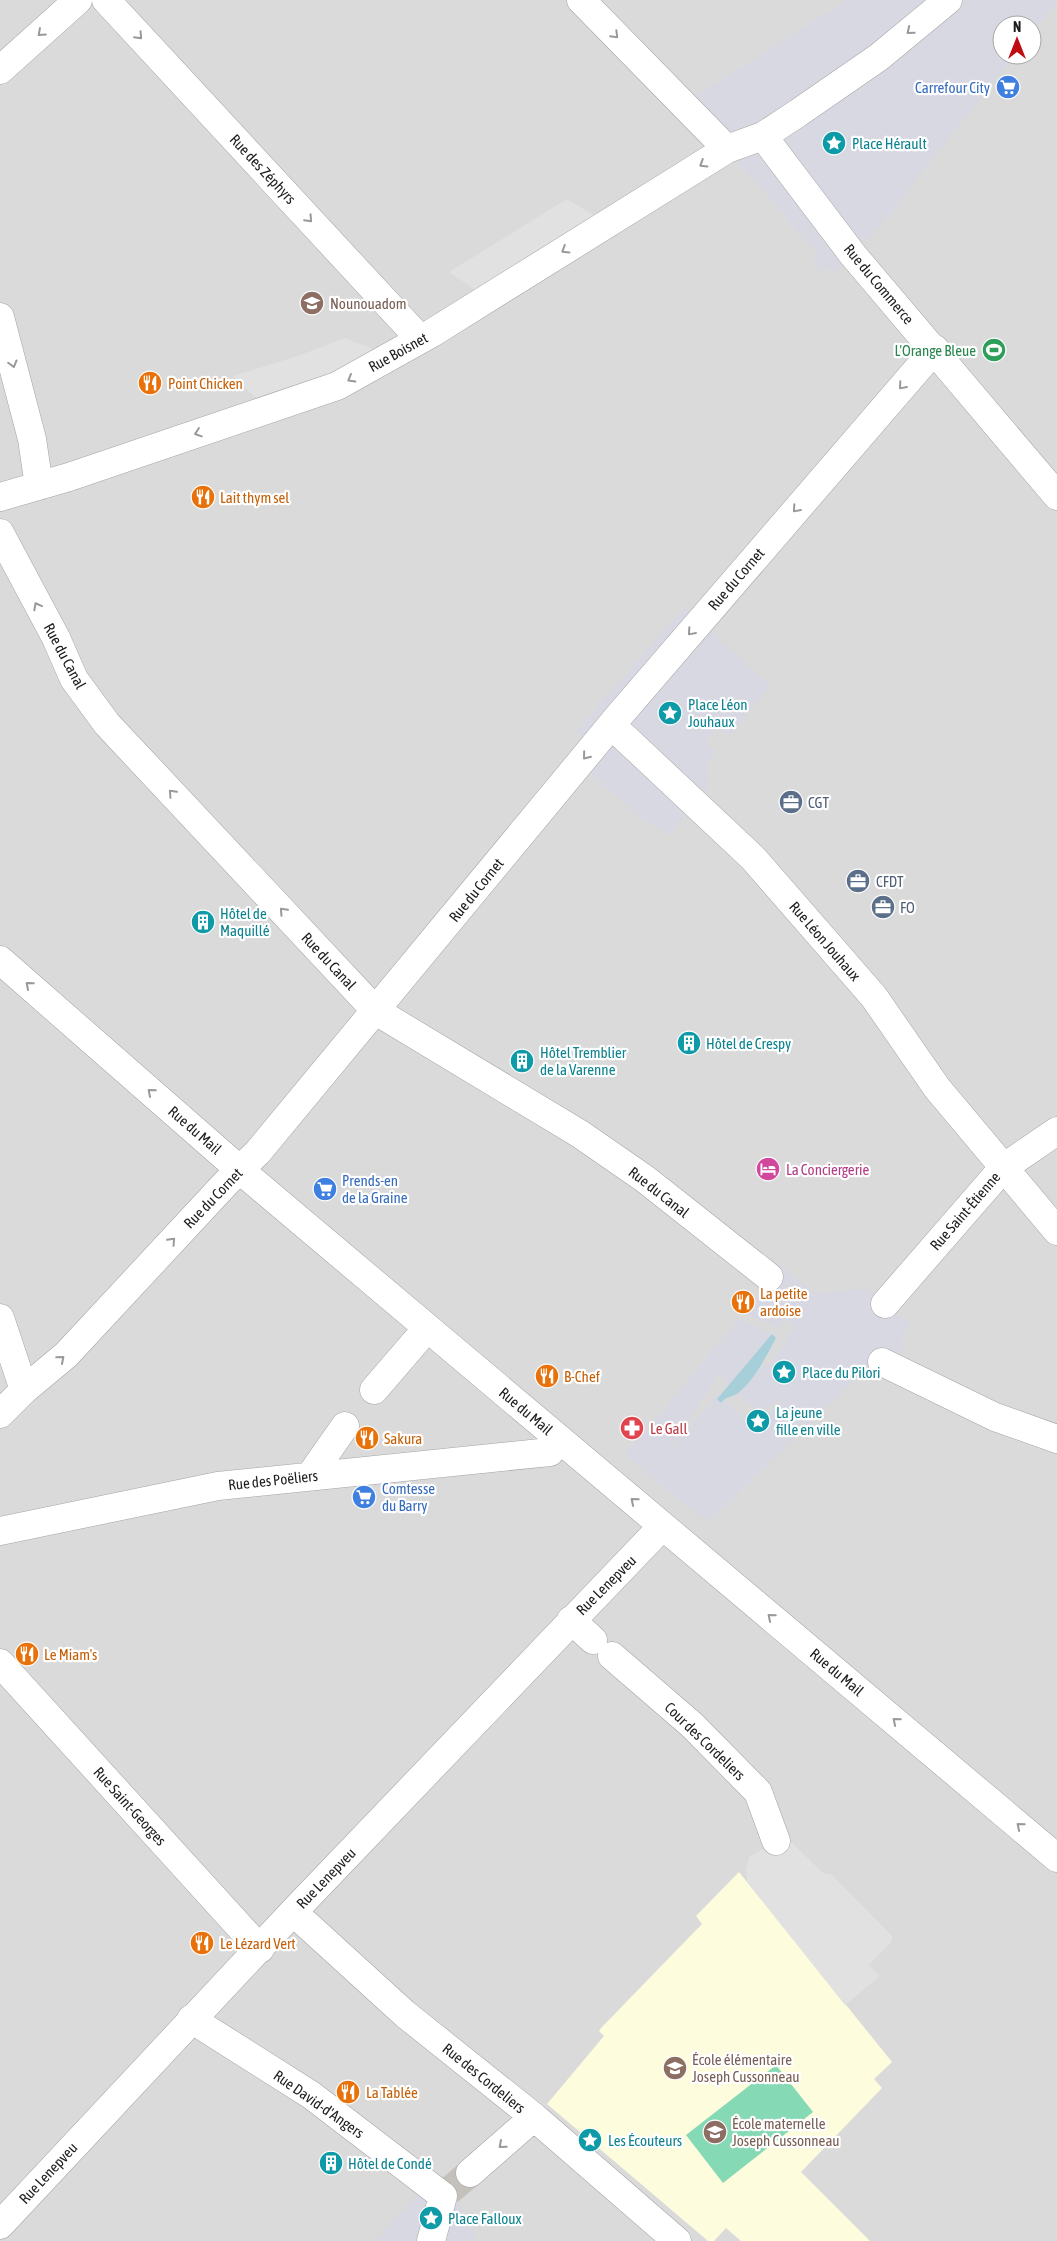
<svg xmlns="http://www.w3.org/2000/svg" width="1057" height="2241" font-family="'Asap Condensed',sans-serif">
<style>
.residential{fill:#dbdada;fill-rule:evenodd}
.education{fill:#fdfcdd}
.pitch{fill:#85d9b5}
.parking{fill:#e1e1e1}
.plaza{fill:#d8d8e3}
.water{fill:#a6cfd9}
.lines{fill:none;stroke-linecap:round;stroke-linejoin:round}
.minor-tunnel{stroke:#c4c1bb;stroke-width:28;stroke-dasharray:28 14;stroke-linecap:butt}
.minor-casing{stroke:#a4a4a4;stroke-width:29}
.minor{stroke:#fff;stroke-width:28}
.oneway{stroke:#999}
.labels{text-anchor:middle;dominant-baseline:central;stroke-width:4.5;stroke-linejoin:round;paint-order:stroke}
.shop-label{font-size:15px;fill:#366cbe;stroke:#fff;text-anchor:start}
.culture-label{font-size:15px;fill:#0d838f;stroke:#fff;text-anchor:start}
.street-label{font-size:15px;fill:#1d1d1d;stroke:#fff}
.education-label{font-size:15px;fill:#785e54;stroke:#fff;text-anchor:start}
.leisure-label{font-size:15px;fill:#27864d;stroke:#fff;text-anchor:end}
.food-label{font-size:15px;fill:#c56008;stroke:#fff;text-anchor:start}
.service-label{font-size:15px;fill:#4e5e75;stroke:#fff;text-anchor:start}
.hotel-label{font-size:15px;fill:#b23c85;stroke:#fff;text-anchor:start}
.health-label{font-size:15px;fill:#be3a42;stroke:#fff;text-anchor:start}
</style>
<rect width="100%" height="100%" fill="#eeeae3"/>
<path class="residential" d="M0,0H1057V2241H0ZM1002,25H1032V55H1002Z"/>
<path class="education" d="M739,1872L892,2062L874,2079L882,2088L801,2172L870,2241H741L726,2228L714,2241H708L547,2104L604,2036L599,2031L602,2027L702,1924L696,1916Z"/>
<path class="pitch" d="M776,2065L813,2112L723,2183L686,2135Z"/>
<path class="parking" d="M567,199L597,217L476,290L449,272Z
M345,338L378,351L264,406L233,376L298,356Z
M785,1836L823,1873L831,1874L892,1936V1941L869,1965L880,1976L845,2005L747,1882L746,1870L749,1857Z"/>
<path class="plaza" d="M847,0H1057V2L1032,34V25H1002V55H1015L889,215L834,274L827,266L820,272L812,263L819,256L727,149L683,104Z
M684,607L770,686L729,736L717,728L705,743L716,751L707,763L709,788L670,835L648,823L568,755L582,738L576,731Z
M777,1262L815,1293L866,1289L911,1324L902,1336L903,1348L867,1371L862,1372L708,1523L625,1455L739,1319L773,1334L730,1384L718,1375L664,1458L718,1394L721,1403L724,1399L751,1424L753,1422L758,1426L789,1391L760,1414L737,1393L760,1368L770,1363L784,1346L788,1338L786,1336L794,1326L786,1319L778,1328L744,1313L759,1296Z
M422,2191L456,2196L477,2241H375Z"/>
<path class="water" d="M772,1334L776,1338C766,1356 755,1380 738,1393C732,1397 725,1397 721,1403L717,1399Z"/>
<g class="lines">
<path class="minor-tunnel" d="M449,2191L470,2173"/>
<g class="minor-casing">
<path id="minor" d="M106,0L420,339
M581,0L727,149
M0,70L78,0
M763,136L853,255L1057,496
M0,317L32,439L39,486
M0,497L69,477L337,386L432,333L727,149L763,136L798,113L879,57L948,0
M0,533L56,638L74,679L107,724L376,1011L580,1134L645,1179L769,1277
M622,735L753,858L874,997L937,1088L1057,1231
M0,960L240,1170L1057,1858
M885,1304L1003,1168L1057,1131
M0,1318L24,1390
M882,1362L995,1417L1057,1439
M374,1390L417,1340
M0,1414L24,1390L66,1355L226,1183L258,1152L617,718L935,349
M310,1476L345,1426
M0,1531L218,1486L550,1452
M571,1620L593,1640
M612,1656L692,1725L758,1792L776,1841
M0,1663L260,1949
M293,1912L405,2014L534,2117L677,2241
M191,2019L311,2095L443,2196
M470,2173L534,2117
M0,2225L293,1912L655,1534
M431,2241L443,2196"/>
</g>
<use href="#minor" class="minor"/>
</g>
<defs><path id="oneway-chevron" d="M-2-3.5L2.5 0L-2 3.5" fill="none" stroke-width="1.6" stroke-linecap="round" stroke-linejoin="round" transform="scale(1.25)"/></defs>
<g class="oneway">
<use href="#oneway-chevron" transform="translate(910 31) rotate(141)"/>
<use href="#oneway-chevron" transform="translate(41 33) rotate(138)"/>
<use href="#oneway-chevron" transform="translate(615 35) rotate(45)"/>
<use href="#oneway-chevron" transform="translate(139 36) rotate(47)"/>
<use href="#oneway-chevron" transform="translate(703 164) rotate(148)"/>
<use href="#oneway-chevron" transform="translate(309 219) rotate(47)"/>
<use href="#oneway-chevron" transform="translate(565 250) rotate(148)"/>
<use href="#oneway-chevron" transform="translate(13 364) rotate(75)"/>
<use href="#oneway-chevron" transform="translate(351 379) rotate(150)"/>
<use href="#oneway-chevron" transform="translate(902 386) rotate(131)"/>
<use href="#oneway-chevron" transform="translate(198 433) rotate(161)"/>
<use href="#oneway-chevron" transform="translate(796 509) rotate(131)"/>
<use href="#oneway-chevron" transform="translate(37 606) rotate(-118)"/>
<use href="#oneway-chevron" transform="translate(691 632) rotate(131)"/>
<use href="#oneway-chevron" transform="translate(586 756) rotate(129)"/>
<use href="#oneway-chevron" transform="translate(172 793) rotate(-133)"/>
<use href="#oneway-chevron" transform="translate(283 911) rotate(-133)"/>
<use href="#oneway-chevron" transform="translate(29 985) rotate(-139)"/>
<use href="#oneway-chevron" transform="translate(151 1092) rotate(-139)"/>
<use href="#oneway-chevron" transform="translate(172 1241) rotate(-47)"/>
<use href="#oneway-chevron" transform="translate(61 1359) rotate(-41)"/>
<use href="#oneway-chevron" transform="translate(634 1501) rotate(-140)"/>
<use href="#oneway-chevron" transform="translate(771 1617) rotate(-140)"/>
<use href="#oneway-chevron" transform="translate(896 1721) rotate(-140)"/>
<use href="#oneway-chevron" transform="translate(1020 1826) rotate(-140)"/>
<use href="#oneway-chevron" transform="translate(502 2145) rotate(139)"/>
</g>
<defs>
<g id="supermarket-disc" transform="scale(1.25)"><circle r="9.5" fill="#3f7fe0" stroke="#fff"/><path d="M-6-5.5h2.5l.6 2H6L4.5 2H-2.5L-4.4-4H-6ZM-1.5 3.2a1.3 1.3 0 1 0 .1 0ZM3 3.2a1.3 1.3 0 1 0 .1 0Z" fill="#fff"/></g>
<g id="sight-disc" transform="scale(1.25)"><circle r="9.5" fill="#0f9aa8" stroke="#fff"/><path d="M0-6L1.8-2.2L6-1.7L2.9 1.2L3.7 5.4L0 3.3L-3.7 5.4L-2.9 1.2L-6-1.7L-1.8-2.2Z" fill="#fff"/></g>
<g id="school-disc" transform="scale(1.25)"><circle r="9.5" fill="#8d6e63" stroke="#fff"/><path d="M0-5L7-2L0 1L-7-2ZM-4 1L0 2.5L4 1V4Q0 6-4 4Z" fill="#fff"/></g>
<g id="stadium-disc" transform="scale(1.25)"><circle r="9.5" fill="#2e9e5b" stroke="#fff"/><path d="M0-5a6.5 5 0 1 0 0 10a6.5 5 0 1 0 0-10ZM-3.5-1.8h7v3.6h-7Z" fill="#fff"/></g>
<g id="restaurant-disc" transform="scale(1.25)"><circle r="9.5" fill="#e8710a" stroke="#fff"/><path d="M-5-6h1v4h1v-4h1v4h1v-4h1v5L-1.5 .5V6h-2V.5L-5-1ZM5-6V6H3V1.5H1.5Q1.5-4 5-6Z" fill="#fff"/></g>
<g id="office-disc" transform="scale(1.25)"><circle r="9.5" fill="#5c6f8a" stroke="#fff"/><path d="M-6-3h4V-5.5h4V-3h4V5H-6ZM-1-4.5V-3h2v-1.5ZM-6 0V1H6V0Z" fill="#fff"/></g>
<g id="building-disc" transform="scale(1.25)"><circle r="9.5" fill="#0f9aa8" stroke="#fff"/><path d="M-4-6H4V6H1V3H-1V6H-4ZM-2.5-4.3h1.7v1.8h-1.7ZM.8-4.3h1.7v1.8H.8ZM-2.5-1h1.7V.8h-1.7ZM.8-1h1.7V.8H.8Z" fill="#fff"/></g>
<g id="hotel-disc" transform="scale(1.25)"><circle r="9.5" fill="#d1479c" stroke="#fff"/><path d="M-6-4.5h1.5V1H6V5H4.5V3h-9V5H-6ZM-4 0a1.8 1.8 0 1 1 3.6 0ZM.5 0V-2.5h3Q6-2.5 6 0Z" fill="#fff"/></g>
<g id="pharmacy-disc" transform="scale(1.25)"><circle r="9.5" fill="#e0444e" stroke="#fff"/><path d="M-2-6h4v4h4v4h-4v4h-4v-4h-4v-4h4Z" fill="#fff"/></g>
</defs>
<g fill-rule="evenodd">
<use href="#supermarket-disc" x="1008" y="87"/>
<use href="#sight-disc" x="834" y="143"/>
<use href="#school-disc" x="312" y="303"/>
<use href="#stadium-disc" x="994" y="350"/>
<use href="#restaurant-disc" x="150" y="383"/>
<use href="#restaurant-disc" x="203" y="497"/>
<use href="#sight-disc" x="670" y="713"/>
<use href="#office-disc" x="791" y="802"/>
<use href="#office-disc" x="858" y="881"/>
<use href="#office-disc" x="883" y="907"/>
<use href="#building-disc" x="203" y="922"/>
<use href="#building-disc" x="689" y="1043"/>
<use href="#building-disc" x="522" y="1061"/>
<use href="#hotel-disc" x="768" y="1169"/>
<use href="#supermarket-disc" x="325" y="1189"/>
<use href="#restaurant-disc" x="743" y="1302"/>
<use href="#sight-disc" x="784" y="1372"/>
<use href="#restaurant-disc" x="547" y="1376"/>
<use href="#sight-disc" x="758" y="1421"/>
<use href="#pharmacy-disc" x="632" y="1428"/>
<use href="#restaurant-disc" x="367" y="1438"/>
<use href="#supermarket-disc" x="364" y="1497"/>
<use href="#restaurant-disc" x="27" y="1654"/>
<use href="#restaurant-disc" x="202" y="1943"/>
<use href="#school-disc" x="675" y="2068"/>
<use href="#restaurant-disc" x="348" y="2092"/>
<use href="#school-disc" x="715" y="2132"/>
<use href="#sight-disc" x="590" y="2140"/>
<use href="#building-disc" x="331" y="2163"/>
<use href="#sight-disc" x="431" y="2218"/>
</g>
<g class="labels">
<g class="shop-label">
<text x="990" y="87" text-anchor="end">Carrefour City</text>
<text x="342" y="1180">Prends-en<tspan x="342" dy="17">de la Graine</tspan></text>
<text x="382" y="1488">Comtesse<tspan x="382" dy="17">du Barry</tspan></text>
</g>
<g class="culture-label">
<text x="852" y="143">Place Hérault</text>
<text x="688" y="704">Place Léon<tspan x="688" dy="17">Jouhaux</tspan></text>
<text x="220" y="913">Hôtel de<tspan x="220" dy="17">Maquillé</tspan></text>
<text x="706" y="1043">Hôtel de Crespy</text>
<text x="540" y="1052">Hôtel Tremblier<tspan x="540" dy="17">de la Varenne</tspan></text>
<text x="802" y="1372">Place du Pilori</text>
<text x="776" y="1412">La jeune<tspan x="776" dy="17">fille en ville</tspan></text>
<text x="608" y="2140">Les Écouteurs</text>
<text x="348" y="2163">Hôtel de Condé</text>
<text x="448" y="2218">Place Falloux</text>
</g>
<g class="street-label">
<text transform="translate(263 169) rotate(47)">Rue des Zéphyrs</text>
<text transform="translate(879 284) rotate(50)">Rue du Commerce</text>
<text transform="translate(398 352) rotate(-29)">Rue Boisnet</text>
<text transform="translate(736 579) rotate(-49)">Rue du Cornet</text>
<text transform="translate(65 656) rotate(62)">Rue du Canal</text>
<text transform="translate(476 890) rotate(-51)">Rue du Cornet</text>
<text transform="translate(825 941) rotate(49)">Rue Léon Jouhaux</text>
<text transform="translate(329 961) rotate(47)">Rue du Canal</text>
<text transform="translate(195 1130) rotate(41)">Rue du Mail</text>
<text transform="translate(659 1192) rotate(38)">Rue du Canal</text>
<text transform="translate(213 1198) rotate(-46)">Rue du Cornet</text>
<text transform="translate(965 1211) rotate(-49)">Rue Saint-Étienne</text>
<text transform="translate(526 1411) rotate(40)">Rue du Mail</text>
<text transform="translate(273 1480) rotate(-6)">Rue des Poëliers</text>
<text transform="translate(606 1585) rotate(-45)">Rue Lenepveu</text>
<text transform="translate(837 1672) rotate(40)">Rue du Mail</text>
<text transform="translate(705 1741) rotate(44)">Cour des Cordeliers</text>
<text transform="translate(130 1806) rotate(48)">Rue Saint-Georges</text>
<text transform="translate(326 1878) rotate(-46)">Rue Lenepveu</text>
<text transform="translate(484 2078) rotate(39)">Rue des Cordeliers</text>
<text transform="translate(319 2104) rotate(35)">Rue David-d'Angers</text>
<text transform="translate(48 2173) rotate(-47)">Rue Lenepveu</text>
</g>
<g class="education-label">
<text x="330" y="303">Nounouadom</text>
<text x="692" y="2059">École élémentaire<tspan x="692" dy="17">Joseph Cussonneau</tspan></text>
<text x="732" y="2123">École maternelle<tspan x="732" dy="17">Joseph Cussonneau</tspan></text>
</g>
<g class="leisure-label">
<text x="976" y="350">L'Orange Bleue</text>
</g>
<g class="food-label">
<text x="168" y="383">Point Chicken</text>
<text x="220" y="497">Lait thym sel</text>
<text x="760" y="1293">La petite<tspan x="760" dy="17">ardoise</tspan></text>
<text x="564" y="1376">B-Chef</text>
<text x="384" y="1438">Sakura</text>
<text x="44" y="1654">Le Miam's</text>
<text x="220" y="1943">Le Lézard Vert</text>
<text x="366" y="2092">La Tablée</text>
</g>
<g class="service-label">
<text x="808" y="802">CGT</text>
<text x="876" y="881">CFDT</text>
<text x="900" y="907">FO</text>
</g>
<g class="hotel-label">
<text x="786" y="1169">La Conciergerie</text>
</g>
<g class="health-label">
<text x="650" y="1428">Le Gall</text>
</g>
</g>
<g transform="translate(1017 40)"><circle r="24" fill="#ffffff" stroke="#a5a5a5"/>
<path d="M0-4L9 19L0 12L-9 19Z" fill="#bf0b11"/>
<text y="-8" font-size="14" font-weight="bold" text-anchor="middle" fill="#1d1d1d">N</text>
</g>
</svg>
